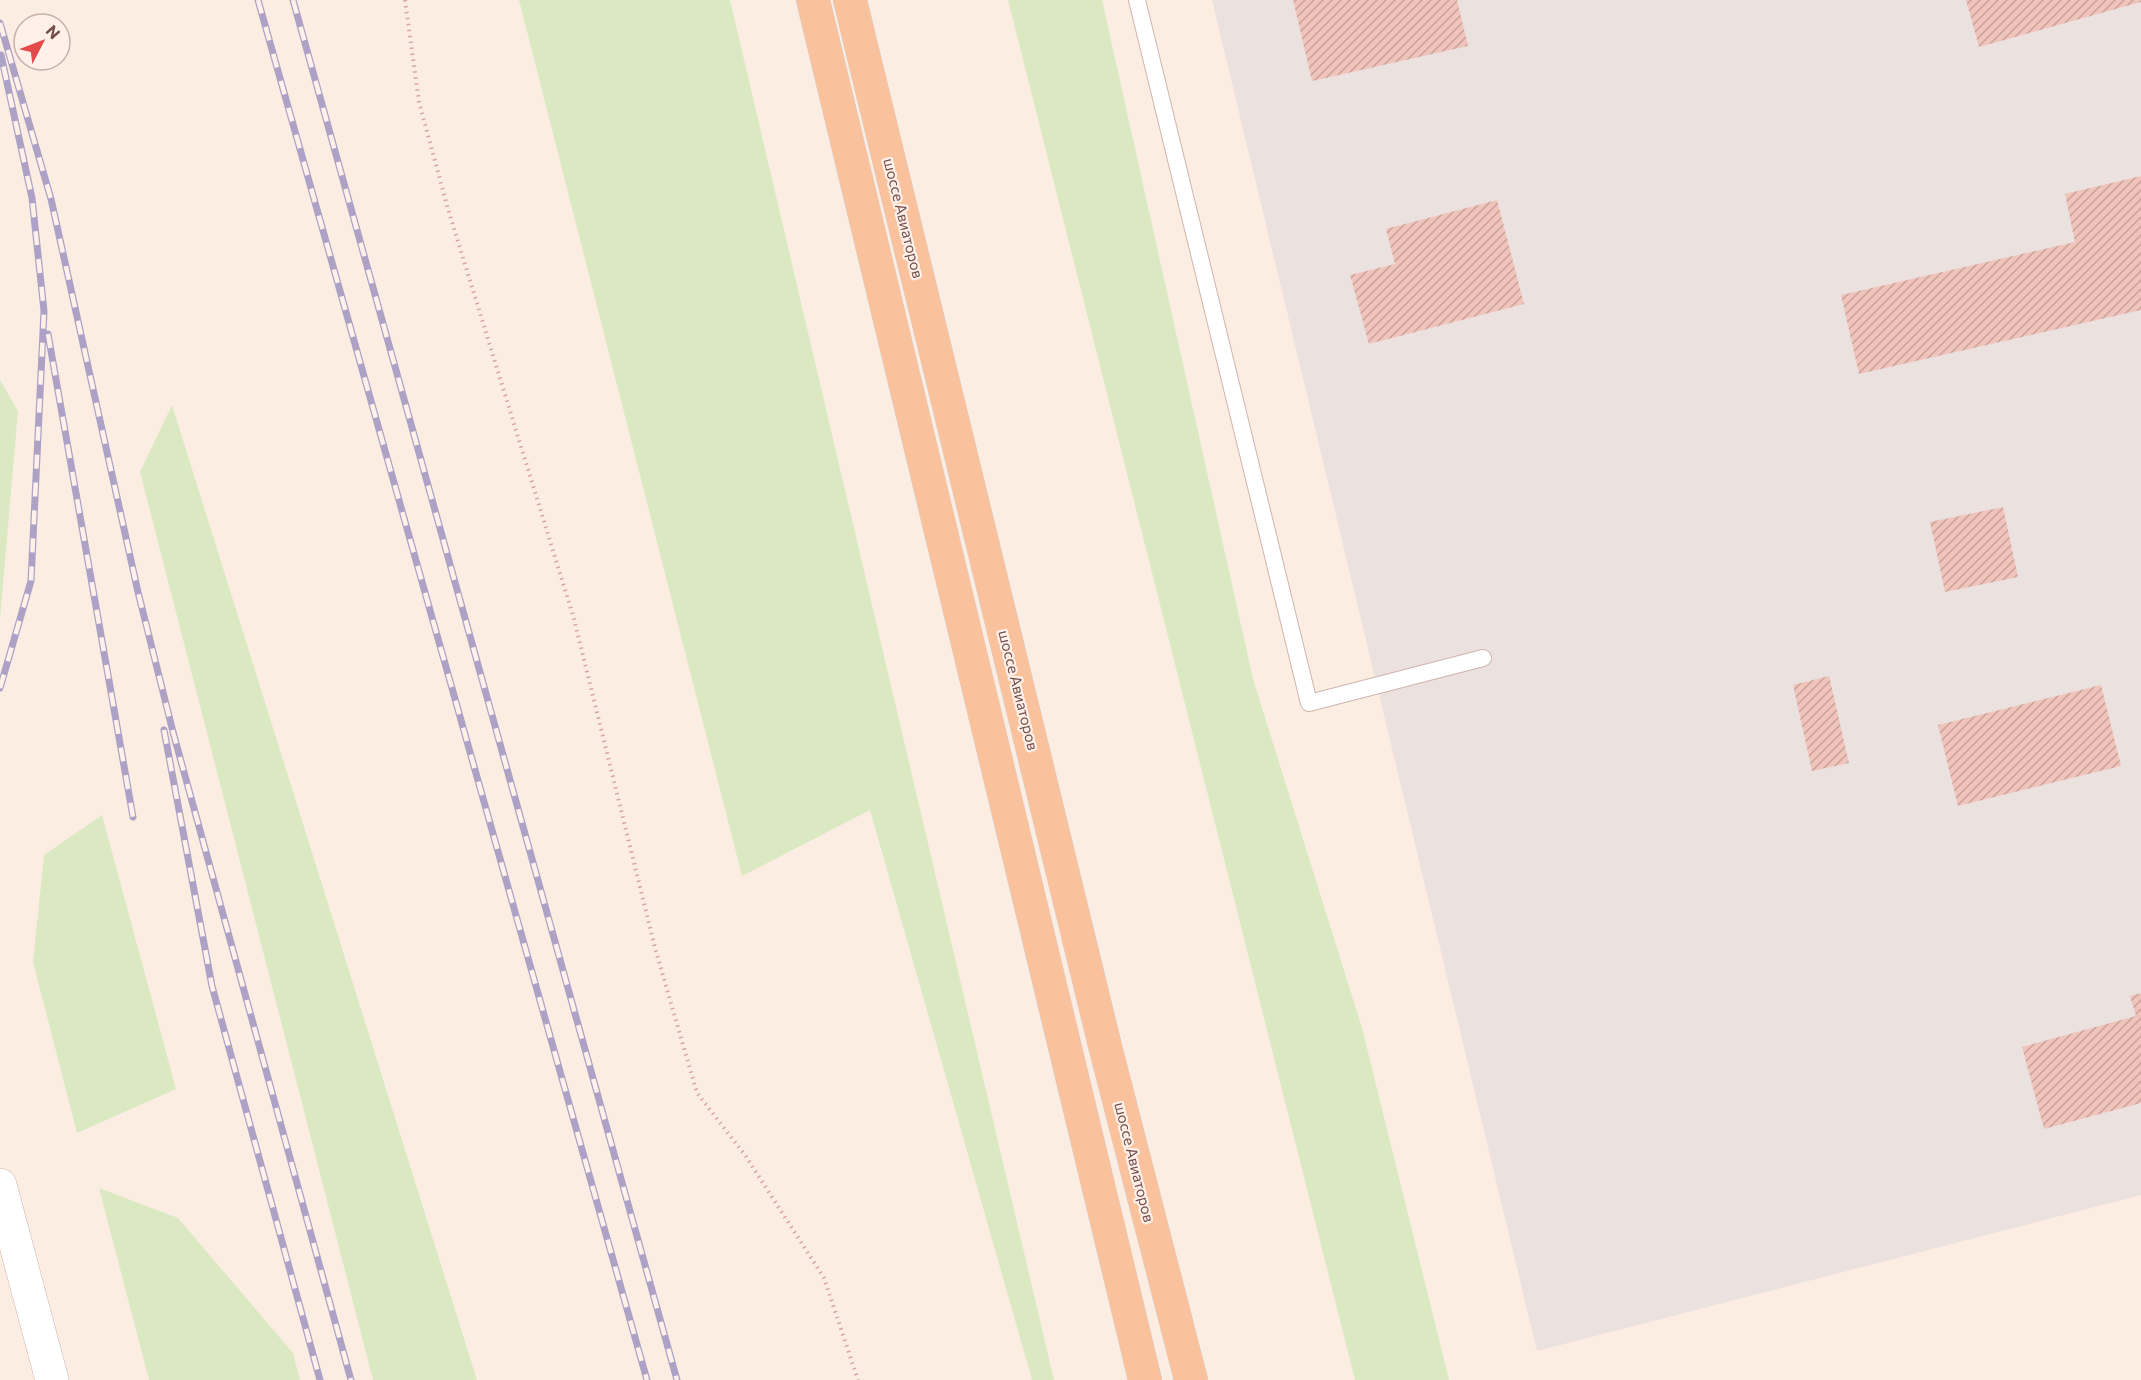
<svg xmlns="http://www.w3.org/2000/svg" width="2141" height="1380" font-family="Commissioner,sans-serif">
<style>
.industrial{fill:#ebe1de}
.green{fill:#dbe9c2}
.building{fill:url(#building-hatch)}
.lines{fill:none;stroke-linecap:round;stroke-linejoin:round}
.lane-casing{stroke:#cfb4ad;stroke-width:18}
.street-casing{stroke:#cfb4ad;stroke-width:34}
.primary-casing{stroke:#d8cecc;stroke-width:34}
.path{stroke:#d6a79e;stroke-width:4;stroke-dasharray:1.5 4.5;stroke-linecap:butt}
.lane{stroke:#fff;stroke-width:16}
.street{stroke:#fff;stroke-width:33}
.primary{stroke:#fac29c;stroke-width:33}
.rail-casing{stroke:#ada2c5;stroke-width:7}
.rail{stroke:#fff1e9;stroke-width:4.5;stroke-dasharray:14;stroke-linecap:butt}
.labels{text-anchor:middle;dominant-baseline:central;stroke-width:4.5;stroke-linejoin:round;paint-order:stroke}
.street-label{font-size:15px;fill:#744f4a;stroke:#fff1e9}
</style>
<defs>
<pattern id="building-hatch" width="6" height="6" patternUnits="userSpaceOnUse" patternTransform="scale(1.5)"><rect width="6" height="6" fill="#f1c4bb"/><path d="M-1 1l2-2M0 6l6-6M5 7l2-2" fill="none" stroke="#c8a29a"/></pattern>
</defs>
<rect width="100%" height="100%" fill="#fcede3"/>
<path class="industrial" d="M1212,0H2141V1195L1537,1351Z"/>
<path class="green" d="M519,0H730L1054,1380H1032L870,810L742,876Z
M1008,0H1102L1253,679L1362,1028L1449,1380H1355Z
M0,380L18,411L0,619Z
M172,405L477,1380H373L140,472Z
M102,815L176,1089L77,1133L33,962L44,855Z
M99,1188L178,1218L293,1353L300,1380H149Z"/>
<path class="building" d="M1293,0H1457L1468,46L1312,81Z
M1966,0H2141V2L1979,47Z
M2141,176V310L1859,374L1841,295L2075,242L2065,194Z
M1497,200L1524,304L1369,344L1350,275L1395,264L1386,229Z
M2003,507L2018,577L1945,592L1930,522Z
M1829,676L1849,763L1812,771L1793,685Z
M2101,685L2121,766L1958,806L1938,725Z
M2141,993V1103L2044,1129L2022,1047L2136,1016L2130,996Z"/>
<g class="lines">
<g class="lane-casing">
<path id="lane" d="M1137,0L1309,703L1483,658"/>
</g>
<g class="street-casing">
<path id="street" d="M0,1185L52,1380"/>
</g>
<g class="primary-casing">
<path id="primary" d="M813,0L1145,1380
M850,0L1105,1046L1191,1380"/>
</g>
<path class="path" d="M405,0L419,102L448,209L574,619L655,948L697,1093L745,1155L824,1278L858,1380"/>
<use href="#lane" class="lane"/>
<use href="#street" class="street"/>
<use href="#primary" class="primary"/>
<g class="rail-casing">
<path id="rail" d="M258,0L647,1380
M293,0L677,1380
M0,23L51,199L138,592L173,732L351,1380
M48,334L133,817
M0,688L31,581L44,311L32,198L1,55
M164,730L212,986L320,1380"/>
</g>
<use href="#rail" class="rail"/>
</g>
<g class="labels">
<g class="street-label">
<text transform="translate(904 218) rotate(76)">шоссе Авиаторов</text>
<text transform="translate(1019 690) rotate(76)">шоссе Авиаторов</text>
<text transform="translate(1135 1162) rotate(76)">шоссе Авиаторов</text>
</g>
</g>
<g transform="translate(42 42) rotate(48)"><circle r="28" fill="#fff1e9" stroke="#c7b0a9" stroke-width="1.5"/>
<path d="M0-4.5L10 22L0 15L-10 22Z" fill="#e54a4b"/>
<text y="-9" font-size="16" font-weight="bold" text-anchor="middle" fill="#744f4a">N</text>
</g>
</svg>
